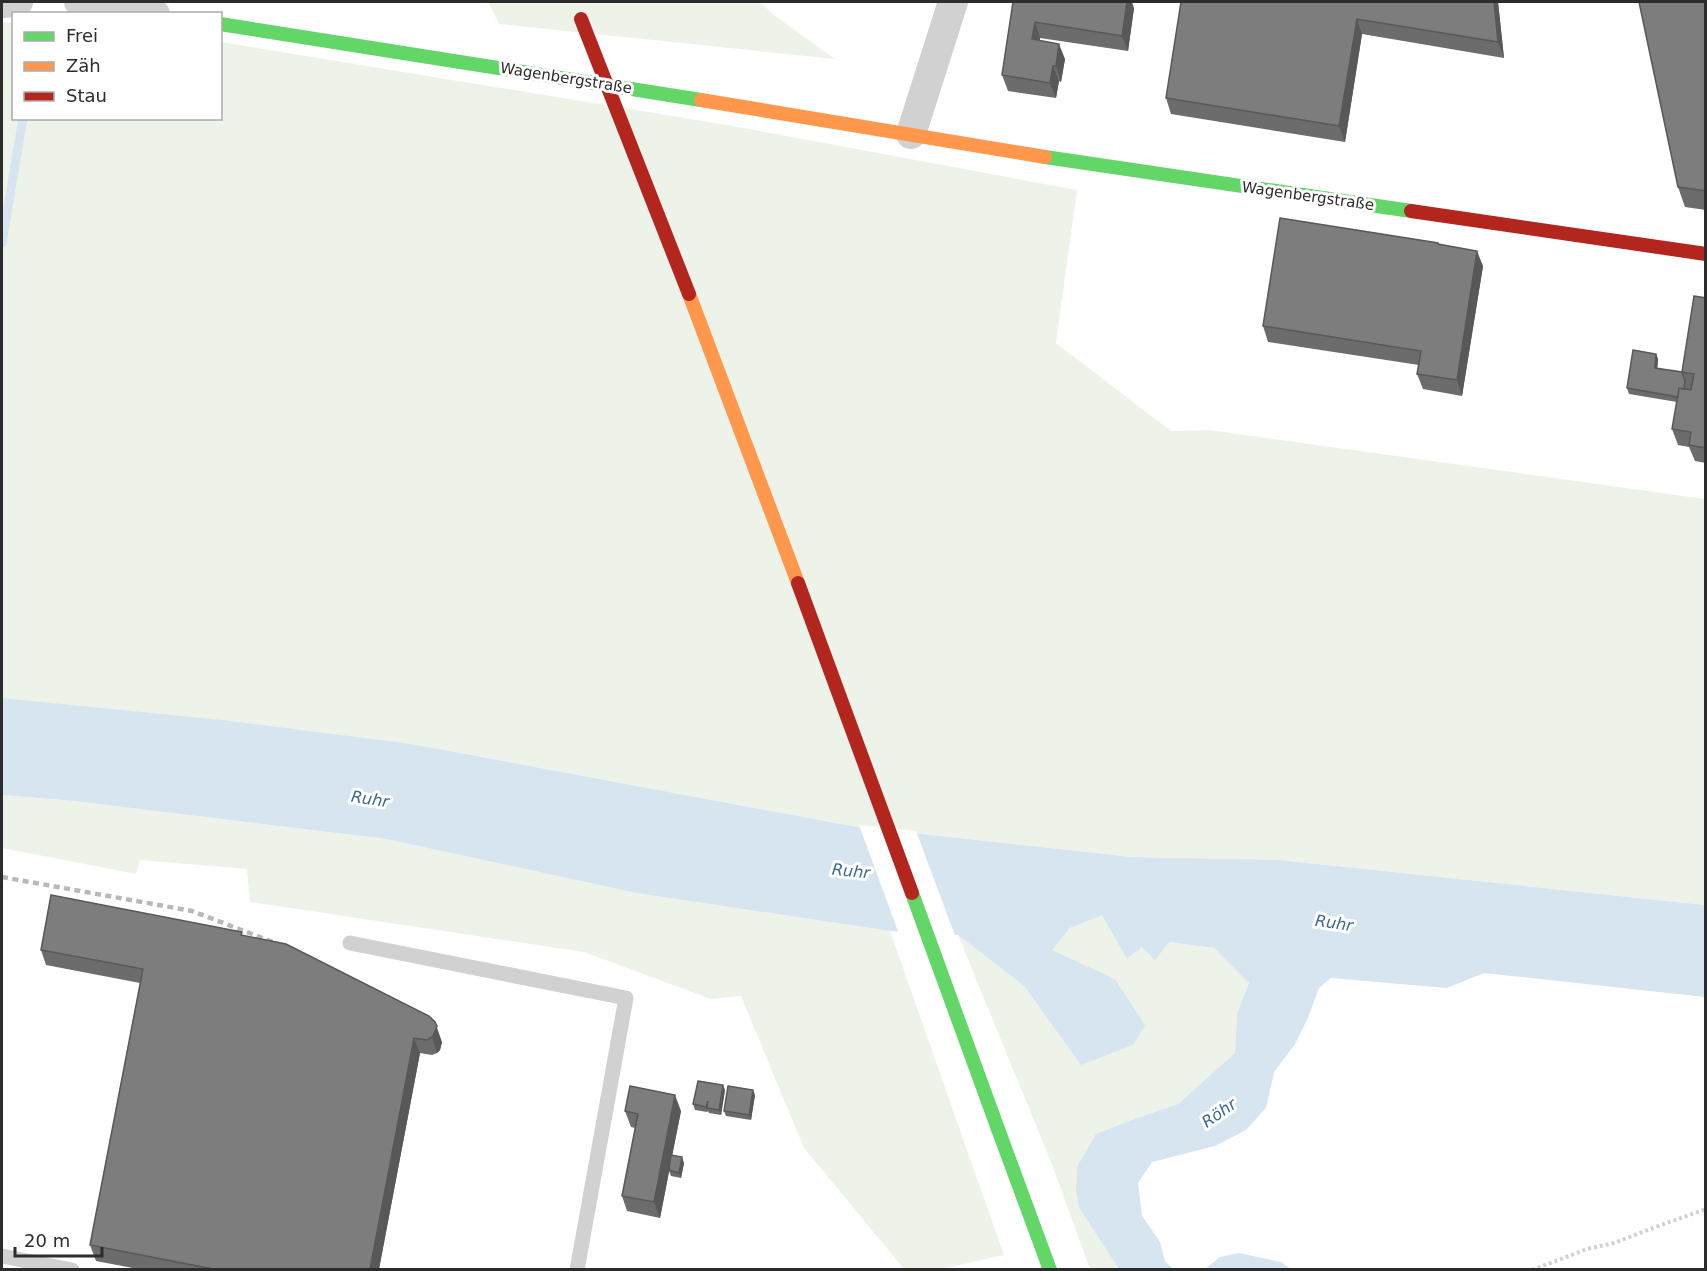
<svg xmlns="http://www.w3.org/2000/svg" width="1707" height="1271" font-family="'DejaVu Sans',sans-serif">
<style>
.green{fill:#eef3ea}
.water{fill:#d6e5f0}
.pier{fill:#fff}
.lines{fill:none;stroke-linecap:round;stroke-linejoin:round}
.stream{stroke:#d6e5f0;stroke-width:9}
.path{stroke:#d1d1d1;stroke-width:4;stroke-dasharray:3 3;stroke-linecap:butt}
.lane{stroke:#d1d1d1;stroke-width:15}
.street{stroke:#d1d1d1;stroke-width:30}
.fast{stroke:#63d668;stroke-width:14}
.slow{stroke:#ff974d;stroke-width:14}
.jam{stroke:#b3261e;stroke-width:14}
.rail{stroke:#b8b8b8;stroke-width:4.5;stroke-dasharray:6 4.5;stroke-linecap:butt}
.fast-bridge{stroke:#63d668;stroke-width:14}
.slow-bridge{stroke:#ff974d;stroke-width:14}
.jam-bridge{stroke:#b3261e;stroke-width:14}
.wall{fill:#6c6c6c}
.shaded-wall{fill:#585858}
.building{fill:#7d7d7d;stroke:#585858;stroke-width:1.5}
.labels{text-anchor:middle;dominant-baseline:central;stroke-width:6;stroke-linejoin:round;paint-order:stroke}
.street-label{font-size:15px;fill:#2c2c2c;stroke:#fff}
.water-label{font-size:16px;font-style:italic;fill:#3c698c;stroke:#fff}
</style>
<rect width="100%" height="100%" fill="#fff"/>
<path class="green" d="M488,2H760L774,15L835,59L499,24Z
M13,22L14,118H220L221,42L733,126L1077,190L1056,343L1171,431L1209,430L1705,499V905L1279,860L1132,857L857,827L412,744L2,699V23Z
M2,795L74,801L386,839L636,893L890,931L1004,1255L942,1269H904L804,1148L741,996L711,999L584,952L250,902L247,869L140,860L136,874L2,848Z
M1102,914L1127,959L1142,947L1169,942L1214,948L1249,982L1237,1013L1235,1053L1178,1104L1140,1117L1079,1208L1119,1269H1090L1051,1162L958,935L1024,986L1081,1065L1115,979L1051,950L1070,928Z"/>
<path class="water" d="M2,698L222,720L412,744L857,827L1132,857L1279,860L1705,905V997L1484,973L1447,988L1331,978L1319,988L1308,1018L1295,1044L1274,1072L1266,1108L1246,1130L1215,1146L1152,1162L1138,1183L1142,1216L1160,1242L1165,1261L1173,1269H1119L1079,1208L1076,1189L1077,1167L1096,1134L1140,1117L1178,1104L1235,1053L1237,1013L1249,983L1214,948L1169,942L1155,960L1142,947L1127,959L1102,915L1070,928L1052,950L1115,979L1145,1025L1133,1045L1081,1065L1024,986L958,935L890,931L636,893L386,839L74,801L2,795Z
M1239,1253L1281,1262L1291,1269H1205L1220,1257Z"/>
<path class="pier" d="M859,825L916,831L956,938L899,934Z"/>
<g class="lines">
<path class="stream" d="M2,243L23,118"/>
<path class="path" d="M1532,1270L1587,1249L1614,1243L1658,1226L1706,1209"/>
<path class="lane" d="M350,943L626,998L577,1270
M2,1256L72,1270"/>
<path class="street" d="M79,2L155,14
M2,3L18,2
M911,134L953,2"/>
<path class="fast" d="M220,24L701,100
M1045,157L1411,211
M998,1129L1050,1270"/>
<path class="slow" d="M701,100L1045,157"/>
<path class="jam" d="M1411,211L1706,254"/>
<path class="rail" d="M2,877L192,911L286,947"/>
<path class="fast-bridge" d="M912,893L998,1129"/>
<path class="slow-bridge" d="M689,294L798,583"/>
<path class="jam-bridge" d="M581,19L689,294
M798,583L912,893"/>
</g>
<path class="wall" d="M1013,2L1134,8L1128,51L1040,38V41L1065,59L1061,82L1059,81L1056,98L1008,91L1002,75Z
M1181,2H1498L1504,58L1362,34L1345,142L1171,114L1166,98Z
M1706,2V210L1685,207L1678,187Z
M1439,244L1483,266L1462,396L1423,389L1417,374L1419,365L1268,342L1263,326Z
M1706,298V463L1695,461L1689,447L1678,445L1672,429L1677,402L1629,394L1627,388L1656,354L1658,359L1657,368L1682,372Z
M243,935L442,1042L440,1050L437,1053L432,1055L420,1053L379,1269H138L96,1261L90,1245L140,983L46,965L41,950Z
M725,1090L721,1115L709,1113L708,1111L707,1112L695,1110L693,1104Z
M755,1095L751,1120L726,1116L724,1111Z
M625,1111H681L672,1155L684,1163L681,1178L671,1176L669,1171L660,1218L627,1211L622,1196L635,1128L631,1127Z"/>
<path class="shaded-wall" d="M1125,2H1132L1134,8L1128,51L1122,36Z
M1494,2H1498L1504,58L1498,42Z
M1357,19L1362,34L1345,142L1339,126Z
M1035,22L1040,38L1038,55L1032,39Z
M1059,44L1065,59L1061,82L1056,66Z
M1053,66L1059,81L1056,98L1050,83Z
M1477,251L1483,266L1462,396L1457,380Z
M1656,354L1658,359L1657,373L1655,368Z
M435,1022L442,1042L440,1050L437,1053L432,1037Z
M414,1038L420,1053L379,1269H370Z
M723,1085L725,1090L721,1115L719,1110Z
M753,1090L755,1095L751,1120L749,1115Z
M675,1095L681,1111L660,1218L654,1202Z
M682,1157L684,1163L681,1178L679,1173Z"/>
<path class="building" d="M1013,2H1127L1122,36L1035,22L1032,39L1059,44L1056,66H1053L1050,83L1002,75Z
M1181,2H1494L1498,42L1357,19L1339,126L1166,98Z
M1639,2H1706V191L1678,187Z
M1280,218L1438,243V244L1477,251L1457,380L1417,374L1421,351L1263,326Z
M1694,296L1706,298V448L1689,445L1691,432L1672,429L1679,388L1691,390L1694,374L1682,372Z
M1633,350L1656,354L1655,368L1682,372L1685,382L1684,389L1679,388L1678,397L1627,388Z
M51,895L242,932L241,935L286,944L429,1016L435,1022L437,1026L434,1034L432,1037L427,1040L414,1038L370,1269H213L90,1245L143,969L41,950Z
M698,1081L723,1085L719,1110L707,1108L708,1101L706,1107L693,1104Z
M630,1086L675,1095L654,1202L622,1196L638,1114L625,1111Z
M728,1086L753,1090L749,1115L724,1111Z
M671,1155L682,1157L679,1173L669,1170Z"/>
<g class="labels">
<g class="street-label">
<text transform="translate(566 78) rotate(9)">Wagenbergstraße</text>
<text transform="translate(1308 196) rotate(8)">Wagenbergstraße</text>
</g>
<g class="water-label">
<text transform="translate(370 799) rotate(9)">Ruhr</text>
<text transform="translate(851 871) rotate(6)">Ruhr</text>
<text transform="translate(1334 923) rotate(8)">Ruhr</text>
<text transform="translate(1219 1113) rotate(-35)">Röhr</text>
</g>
</g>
<rect width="1707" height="1271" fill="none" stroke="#2c2c2c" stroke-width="6"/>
<rect x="12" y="12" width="210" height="108" fill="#ffffff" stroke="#ababab" stroke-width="1.5"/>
<rect x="24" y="32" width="30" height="9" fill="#63d668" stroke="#ababab" stroke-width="1.5"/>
<text x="66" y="42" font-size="18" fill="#2c2c2c">Frei</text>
<rect x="24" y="62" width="30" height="9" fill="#ff974d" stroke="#ababab" stroke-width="1.5"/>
<text x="66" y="72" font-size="18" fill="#2c2c2c">Zäh</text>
<rect x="24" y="92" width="30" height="9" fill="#b3261e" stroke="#ababab" stroke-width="1.5"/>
<text x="66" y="102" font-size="18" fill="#2c2c2c">Stau</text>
<path d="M15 1247v9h87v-9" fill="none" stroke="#2c2c2c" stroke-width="3"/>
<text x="24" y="1247" font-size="18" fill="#2c2c2c" stroke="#ffffff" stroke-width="4.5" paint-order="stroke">20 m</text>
</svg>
